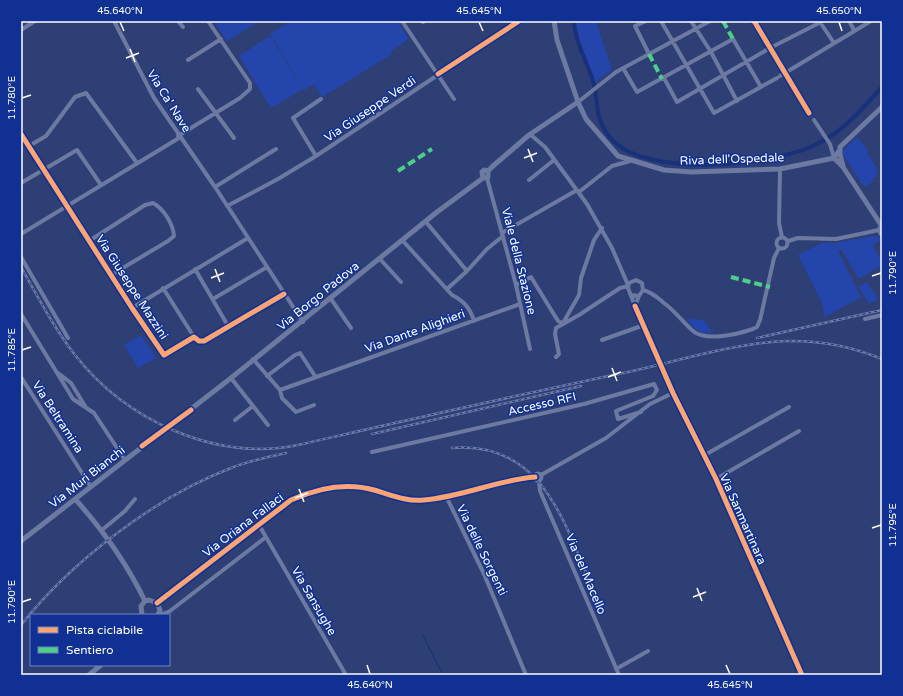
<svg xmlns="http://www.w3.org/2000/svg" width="903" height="696" font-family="'Varela Round',sans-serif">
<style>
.green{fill:#2446ac}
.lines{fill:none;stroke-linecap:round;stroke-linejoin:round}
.stream{stroke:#19307b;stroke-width:1}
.canal{stroke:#19307b;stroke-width:4}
.minor-tunnel{stroke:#4d5c8b;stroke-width:4;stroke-dasharray:4 2;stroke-linecap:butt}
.minor{stroke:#6c79a1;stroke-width:4}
.tertiary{stroke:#6c79a1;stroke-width:5}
.rail-casing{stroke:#6e7aa1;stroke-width:2.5}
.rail{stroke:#103094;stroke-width:1;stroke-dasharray:3;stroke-linecap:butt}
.quiet{stroke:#4dcf88;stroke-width:4;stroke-dasharray:8 4;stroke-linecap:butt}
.cycleway-casing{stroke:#103094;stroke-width:8}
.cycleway{stroke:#fda474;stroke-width:5}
.ticks{fill:none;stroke:#fff;stroke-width:1.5}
.labels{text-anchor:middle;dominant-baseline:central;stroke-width:3;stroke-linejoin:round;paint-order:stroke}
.street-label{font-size:12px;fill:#fff;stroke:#103094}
.neatline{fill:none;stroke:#fff;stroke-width:1.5}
.ticks-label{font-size:10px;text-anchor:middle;fill:#fff}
</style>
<rect width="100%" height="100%" fill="#2e3f76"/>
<path class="green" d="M214,21H259L227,41Z
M291,21H397L409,39L391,51L392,54L322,97L314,84L304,90L270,34Z
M575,21H596L612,70L597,80L598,83L596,85L579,40Z
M270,36L303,89L271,108L239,56Z
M857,137L868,150L867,153L878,170L875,172L878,175L872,179L874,181L864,187L843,154L845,148Z
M874,236L882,238V242L880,243L879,241L873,245C874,253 882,256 882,265L859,279L841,249L839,252L835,243Z
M822,243H834L861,297L825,317L822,303L798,255Z
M867,282L878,299L869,304L859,287Z
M686,319L704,320L712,333C701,336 693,327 686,319Z
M141,335L156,358L138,368L124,345Z"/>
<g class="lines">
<path class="stream" d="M422,634L443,675"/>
<path class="canal" d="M574,21C575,43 588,63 594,84C597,97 596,110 601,123C605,131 610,139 617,144C656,177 776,166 819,143C845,130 863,108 882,87"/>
<path class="minor-tunnel" d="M654,349L664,372"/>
<path class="minor" d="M114,21L154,98L215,187L303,322
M178,21L183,27
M402,21L454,99
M646,21L635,26L649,54
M661,21L714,113L777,78
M691,21L711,52L737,101
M754,21L810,115
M849,21L854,30
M423,22L425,21
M820,22L834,43
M21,30L35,21
M188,60L221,39
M623,68L637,92L733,39L761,87
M780,76L871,21
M664,78L677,102L770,48L823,21
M198,89L234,138
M578,102L616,72L710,21
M814,120L830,144L834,158
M21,134L132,308L164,355L194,337L199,341H204L284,294
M531,135L545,147L587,204L612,248L628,285
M178,136L240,98L250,89V83L208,21
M29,146L46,136L75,97L86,93L137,163
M316,156L293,118L321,99
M780,169L779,223L782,237
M487,178L516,285L530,349
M529,180L554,160
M21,183L77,150L101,185
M215,187L276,149
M579,192L612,166L630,161
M227,206L278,179L316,156L519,21
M426,222L467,271L487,249L503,236
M502,233L577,190
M21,234L179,138
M776.5 243a5.5 5.5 0 1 1 11 0a5.5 5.5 0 1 1-11 0Z
M89,241L145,205L153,203C164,209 173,224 174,236L168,241L111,275
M403,241L452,295C464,301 470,308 474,321
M788,241L798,238L836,239L879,230
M21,257L68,338
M380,259L401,282
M195,269L228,326
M516,285L531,277L558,321L562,323
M163,288L194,337
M447,289L467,271
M643,290C652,292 658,298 664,303C675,311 683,322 693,331C706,342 738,334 753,329L757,327L760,320L774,258L779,248
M631,295L639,296L643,290L642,283L636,280L629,283L628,288L635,306L639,296
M213,299L267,267
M331,299L351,328
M635,306L654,349
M132,308L248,238
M21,314L73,399L94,413L125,460
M865,319L882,315
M563,323L579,295L581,278L594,240L602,228
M602,340L644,325
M556,357L559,354L555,334L556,328L579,315L620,288L628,286
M253,359L280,390L282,398L296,412L314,405
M664,372L716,479L802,675
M58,373L71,383L85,406
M267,376L295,355L300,353L315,376
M21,377L91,487
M231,378L268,425
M280,390L520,304
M235,420L253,406
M372,452L584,404L654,384L657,390L653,396L616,411L618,419L641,412
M703,456L789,407
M534.5 477a3.5 3.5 0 1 1 7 0a3.5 3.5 0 1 1-7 0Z
M541,475L606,438L650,404L673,393
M716,479L799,431
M539,481L540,491L619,675
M446,496L484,574L526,675
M259,525L346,675
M102,530L125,511L135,499
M157,603L291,500C318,488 345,482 374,490C391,495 407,502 424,500C462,497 497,480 535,477
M159,613L163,614L170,611L266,537
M616,669L648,651"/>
<path class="tertiary" d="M554,21L557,40L578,102L586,119L618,156L664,170L691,172L780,169L834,158L839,151
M834,158L843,167L881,225
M843,166L840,154V147L882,107
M483,178L488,177V171L493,166L529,135L578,102
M483,178L482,172L484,170L488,171
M882,225L879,230L882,235
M75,499C103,530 127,564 145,601
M21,541L231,378L437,212L483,178
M142,615L141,606L145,601L149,600L157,603L160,610L158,615
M89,675L101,665"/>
<g class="rail-casing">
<path id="rail" d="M21,267C38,297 54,328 75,355C126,420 215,462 298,445C408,420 517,395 628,372C678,361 734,343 785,341C818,340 851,346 882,359
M757,338L882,310
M372,434L581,386
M452,448C544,440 565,526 595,594
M21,625C71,562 155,497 231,468C249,461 267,457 286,453"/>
</g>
<use href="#rail" class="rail"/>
<path class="quiet" d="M723,21L733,39
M649,54L662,79
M398,171L432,149
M731,277L770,287"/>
<g class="cycleway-casing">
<path id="cycleway" d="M754,21L809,113
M438,74L519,21
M21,134L132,308L164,355L194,337L199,341H204L284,294
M635,306L673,393L716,479L802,675
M142,446L191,410
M157,603L291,500C318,488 345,482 374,490C391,495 407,502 424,500C462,497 497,480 535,477"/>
</g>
<use href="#cycleway" class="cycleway"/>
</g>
<path class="ticks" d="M120,22L124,31M479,22L483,31M839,22L842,31M130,49L135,62M126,58L139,53M22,98L31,95M528,149L533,162M524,158L537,153M215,269L220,282M872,276L881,273M211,278L224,273M22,350L31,347M612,368L617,381M608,377L621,372M299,489L304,502M295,498L308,493M872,528L881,525M697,588L702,601M693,597L706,592M22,602L31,599M367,665L370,674M726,665L730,674"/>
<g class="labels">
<g class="street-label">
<text transform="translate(169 101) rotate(58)">Via Ca' Nave</text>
<text transform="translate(370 109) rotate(-34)">Via Giuseppe Verdi</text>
<text transform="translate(732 159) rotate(-2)">Riva dell'Ospedale</text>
<text transform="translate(519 261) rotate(76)">Viale della Stazione</text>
<text transform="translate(132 287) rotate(57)">Via Giuseppe Mazzini</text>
<text transform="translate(318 296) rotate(-39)">Via Borgo Padova</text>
<text transform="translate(415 331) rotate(-20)">Via Dante Alighieri</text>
<text transform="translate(542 404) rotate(-13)">Accesso RFI</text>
<text transform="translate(58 417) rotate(57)">Via Beltramina</text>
<text transform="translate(87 477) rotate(-38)">Via Muri Bianchi</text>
<text transform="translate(743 519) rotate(66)">Via Sanmartinara</text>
<text transform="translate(243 525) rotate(-37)">Via Oriana Fallaci</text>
<text transform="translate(482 550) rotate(64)">Via delle Sorgenti</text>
<text transform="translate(586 574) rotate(67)">Via del Macello</text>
<text transform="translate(314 601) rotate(60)">Via Sansughe</text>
</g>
</g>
<rect width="903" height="696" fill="none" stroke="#103094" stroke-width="44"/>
<rect x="30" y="614" width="140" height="52" fill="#103094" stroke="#7083bf"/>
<rect x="38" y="627" width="20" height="6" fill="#fda474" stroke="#7083bf"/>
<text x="66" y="634" font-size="12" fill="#ffffff">Pista ciclabile</text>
<rect x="38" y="647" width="20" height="6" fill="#4dcf88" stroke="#7083bf"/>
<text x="66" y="654" font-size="12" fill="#ffffff">Sentiero</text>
<rect x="22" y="22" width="859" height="652" class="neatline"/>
<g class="ticks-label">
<text x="120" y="14">45.640°N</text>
<text x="479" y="14">45.645°N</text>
<text x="839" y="14">45.650°N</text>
<text transform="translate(11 98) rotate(-90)" y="4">11.780°E</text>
<text transform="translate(892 273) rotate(-90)" y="4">11.790°E</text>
<text transform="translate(11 350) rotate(-90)" y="4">11.785°E</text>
<text transform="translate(892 525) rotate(-90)" y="4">11.795°E</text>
<text transform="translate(11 602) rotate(-90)" y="4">11.790°E</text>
<text x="370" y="688">45.640°N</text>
<text x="730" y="688">45.645°N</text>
</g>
</svg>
